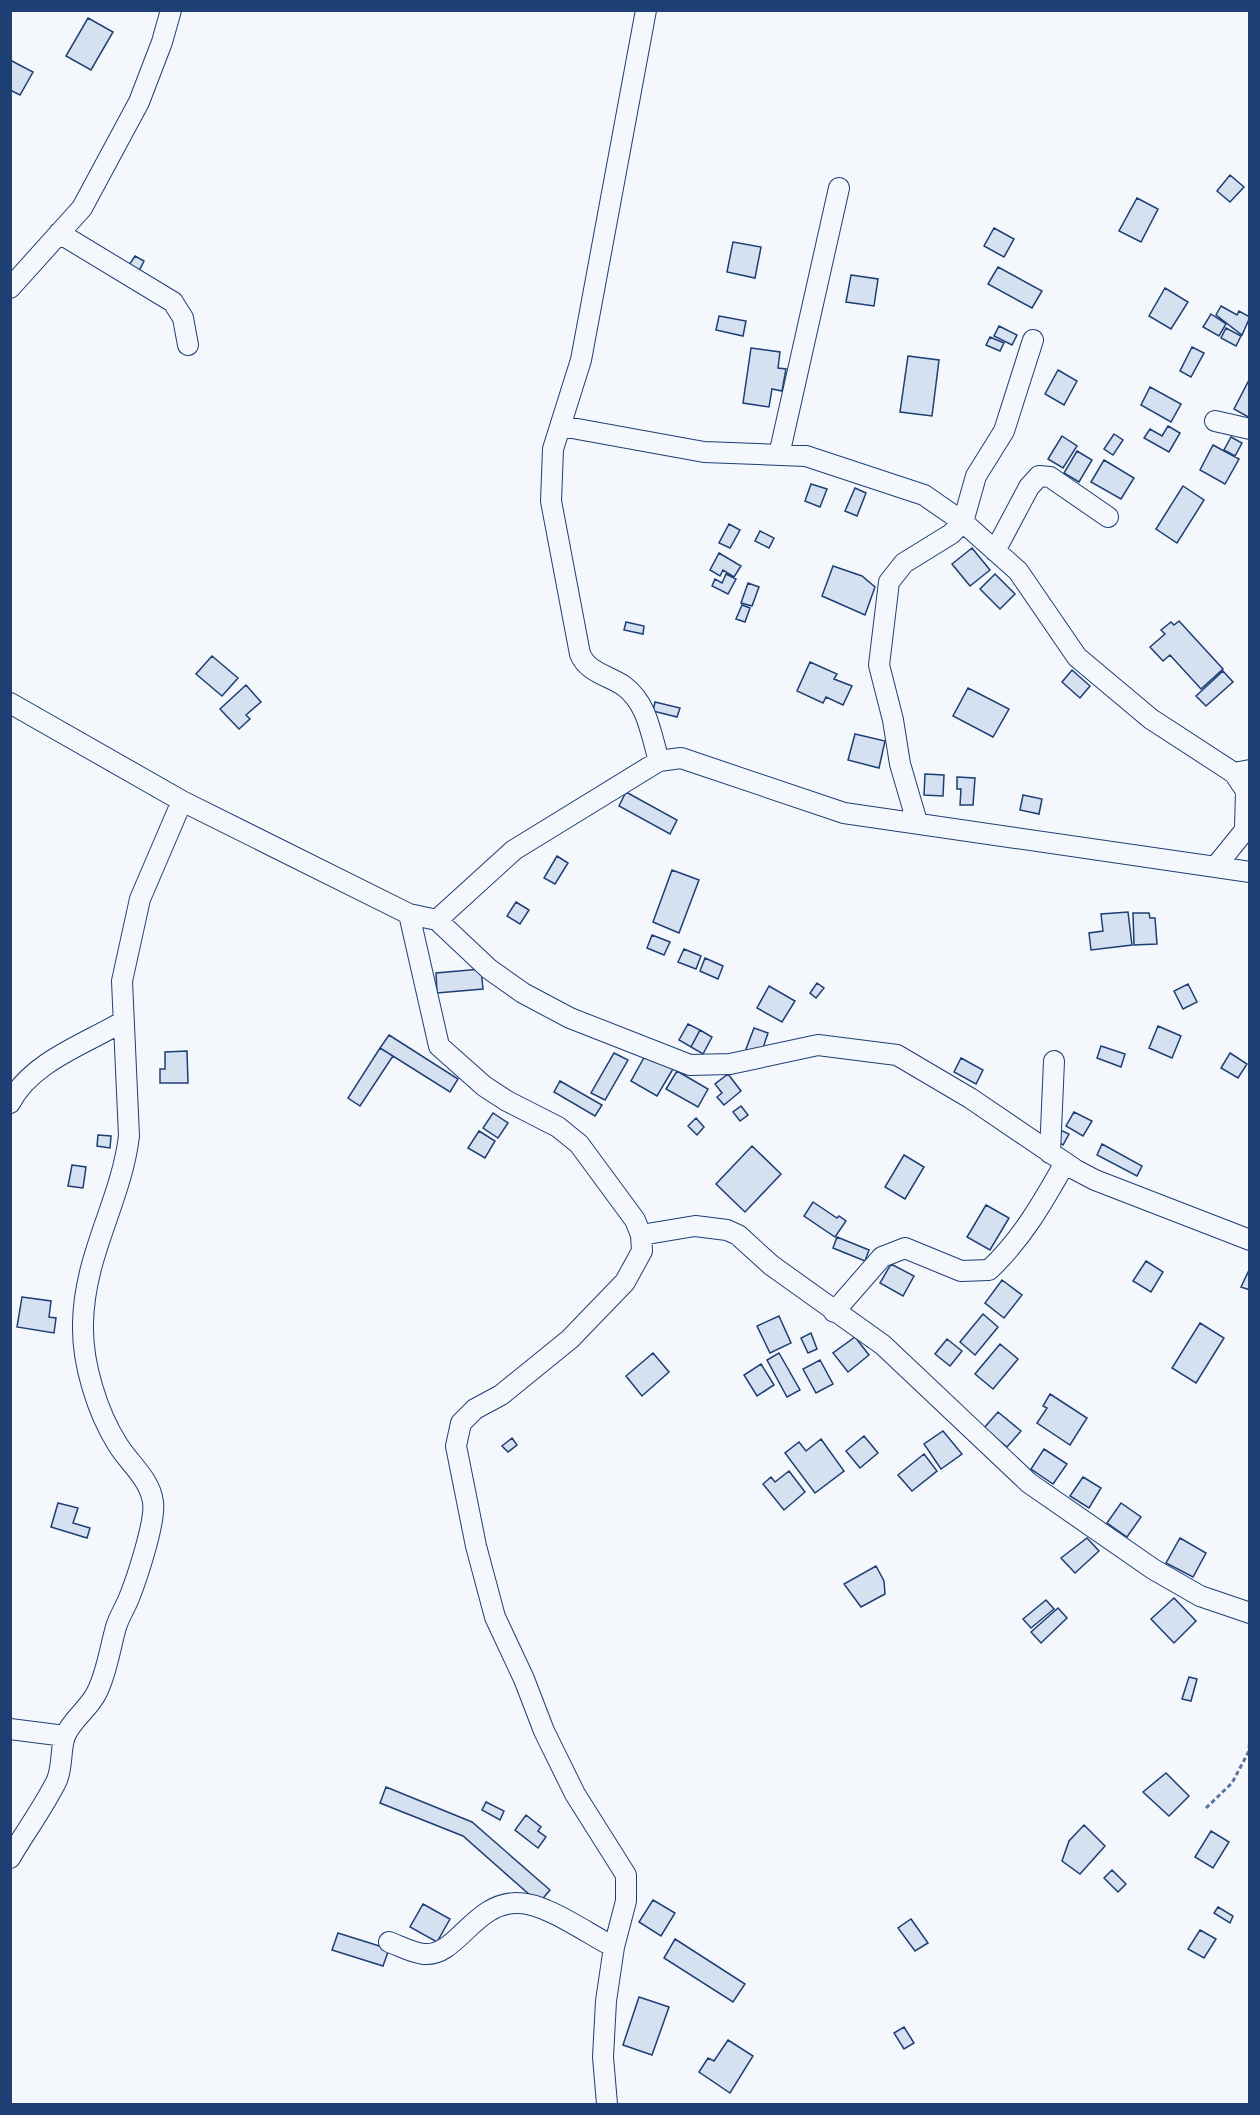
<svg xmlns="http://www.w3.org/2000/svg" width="1260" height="2115" font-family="Raleway,sans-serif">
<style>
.building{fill:#d5e0f0;stroke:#1d3f73;stroke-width:1.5}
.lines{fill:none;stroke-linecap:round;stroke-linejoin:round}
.minor-casing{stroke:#1d3f73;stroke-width:22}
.path{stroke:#5e769c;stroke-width:3;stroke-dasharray:4.5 3;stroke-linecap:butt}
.minor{stroke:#f4f7fb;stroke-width:20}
</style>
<rect width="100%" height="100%" fill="#f4f7fb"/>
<path class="building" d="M88,18L113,32L91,70L66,56Z
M10,60L33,72L20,95L10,90Z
M1230,175L1244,187L1230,202L1217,191Z
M1137,198L1158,209L1141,242L1119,231Z
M994,228L1014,239L1004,257L984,246Z
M733,242L761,247L755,278L727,272Z
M135,256L144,261L139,271L129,265Z
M998,267L1042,291L1032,308L988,284Z
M851,275L878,279L874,306L846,302Z
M1165,288L1188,302L1171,329L1149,316Z
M1221,306L1237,315L1239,311L1250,317L1242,335L1216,315Z
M1211,314L1226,324L1219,336L1203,327Z
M719,316L746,321L743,336L716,330Z
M999,326L1017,335L1012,345L994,336Z
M1226,328L1241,336L1236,346L1221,338Z
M990,337L1004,343L1000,351L986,345Z
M1192,347L1204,353L1191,377L1180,371Z
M751,348L780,352L778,368L786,369L782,391L772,389L769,407L743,403Z
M908,356L939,360L932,416L900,412Z
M1058,370L1077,381L1064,405L1045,394Z
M1249,380H1250V418L1234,409Z
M1150,387L1181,404L1171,422L1141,405Z
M1168,426L1180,433L1169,452L1144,438L1150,429L1162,436Z
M1114,434L1123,440L1113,455L1104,449Z
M1062,436L1077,446L1063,468L1048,459Z
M1231,437L1242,443L1235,456L1224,450Z
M1213,445L1239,459L1225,484L1200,470Z
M1077,451L1092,460L1079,482L1064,473Z
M1104,460L1134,478L1121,499L1091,482Z
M811,484L827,489L820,507L805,501Z
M1183,486L1204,500L1177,543L1156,529Z
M855,488L866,493L857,516L845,511Z
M729,524L740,530L730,548L719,543Z
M760,531L774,538L769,548L755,541Z
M972,548L990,570L970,586L952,564Z
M719,553L741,566L734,577L723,570L720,576L710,570Z
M833,566L862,576L875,587L865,615L822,596Z
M726,574L736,579L728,594L712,586L715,579L722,583Z
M995,574L1015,594L1000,609L980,589Z
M748,583L759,587L752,606L741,603Z
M742,605L750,608L745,622L736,619Z
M1179,621L1223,669L1201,689L1170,655L1163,661L1150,647L1165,634L1161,630L1171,622L1174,625Z
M626,622L644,626L643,634L624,630Z
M212,656L238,678L222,696L196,674Z
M810,662L837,674L834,679L852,686L843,705L826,697L823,703L797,691Z
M1072,670L1090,686L1080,698L1062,682Z
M1223,671L1233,682L1206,706L1196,696Z
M246,685L261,702L246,715L250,719L239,729L220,709Z
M968,688L1009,709L993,737L953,716Z
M655,702L680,708L677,717L653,711Z
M855,734L885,741L879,768L848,760Z
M925,774L944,775L943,796L924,795Z
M957,777L975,778L973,805H960L961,789H957Z
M626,792L677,820L670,834L619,806Z
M1023,795L1042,799L1039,814L1020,810Z
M557,856L568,863L555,884L544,878Z
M672,870L699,880L679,933L653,922Z
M516,902L529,910L520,924L507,916Z
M1128,912L1132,945L1091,950L1089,933L1103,931L1101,914Z
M1133,913H1149L1150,918H1155L1157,944L1134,945Z
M652,935L670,942L664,955L647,948Z
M684,949L701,956L696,969L678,962Z
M705,958L723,966L718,979L700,971Z
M481,969L483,989L437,993L436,973Z
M817,983L824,988L816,998L810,993Z
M1188,984L1197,1002L1183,1009L1174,991Z
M769,986L795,1001L782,1022L757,1008Z
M688,1024L700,1030L691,1047L679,1040Z
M1158,1026L1181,1036L1172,1058L1149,1048Z
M754,1028L768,1033L761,1054L746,1049Z
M700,1030L712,1037L703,1054L691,1047Z
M389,1035L458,1079L450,1092L380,1048Z
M1101,1046L1125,1054L1121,1067L1097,1058Z
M380,1048L393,1056L360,1106L348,1098Z
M187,1051L188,1083H160V1069H165V1052Z
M614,1053L628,1060L605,1100L591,1093Z
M1230,1053L1247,1064L1238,1078L1221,1068Z
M646,1054L673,1069L657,1096L631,1081Z
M961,1058L983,1070L976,1084L954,1072Z
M677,1071L708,1089L698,1107L666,1089Z
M728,1074L741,1091L724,1105L717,1097L722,1093L715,1084Z
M560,1081L602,1105L595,1116L554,1092Z
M741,1106L748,1115L740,1121L733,1112Z
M1074,1112L1092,1121L1083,1136L1066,1126Z
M493,1113L508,1123L498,1138L483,1128Z
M696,1118L704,1127L697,1135L688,1126Z
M1058,1129L1069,1134L1063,1145L1053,1139Z
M479,1131L495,1141L485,1158L468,1148Z
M98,1135L111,1136L110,1148L97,1146Z
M1102,1144L1142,1166L1137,1176L1097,1155Z
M752,1146L781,1174L745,1212L716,1184Z
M904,1155L924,1167L905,1199L885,1187Z
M72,1165L86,1167L83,1188L68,1186Z
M813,1202L837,1218L839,1216L846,1221L835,1237L804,1216Z
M986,1205L1009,1218L990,1250L967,1237Z
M837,1237L869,1250L865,1261L833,1248Z
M1146,1261L1163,1272L1151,1292L1133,1281Z
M891,1264L914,1276L903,1296L880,1283Z
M1250,1268V1290L1241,1287Z
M1002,1280L1022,1295L1004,1318L985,1303Z
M22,1297L51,1301L49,1317L56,1318L54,1333L17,1327Z
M983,1314L998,1327L975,1355L960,1342Z
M779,1316L791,1343L770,1353L757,1326Z
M1200,1323L1224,1338L1196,1383L1172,1368Z
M811,1333L817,1349L808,1353L801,1338Z
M855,1337L869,1355L848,1372L833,1353Z
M947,1339L962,1351L950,1366L935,1354Z
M1000,1344L1018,1359L993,1389L975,1374Z
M653,1353L669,1372L642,1396L626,1376Z
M779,1353L800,1390L787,1397L767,1360Z
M820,1360L833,1384L816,1393L803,1369Z
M761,1364L774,1385L757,1396L744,1375Z
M1050,1394L1087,1418L1070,1445L1037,1423L1047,1408L1043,1406Z
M998,1412L1021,1431L1007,1447L984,1428Z
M943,1431L962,1454L941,1469L924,1444Z
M864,1436L878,1453L860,1468L846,1451Z
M512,1438L517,1445L508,1452L502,1446Z
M821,1439L844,1471L815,1493L785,1453L799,1442L806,1451Z
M1044,1449L1067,1464L1053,1484L1031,1469Z
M924,1454L937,1471L912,1491L898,1475Z
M789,1471L805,1492L784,1510L763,1484L771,1477L775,1482Z
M1083,1477L1101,1488L1089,1508L1070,1496Z
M58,1503L78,1508L73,1523L90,1528L87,1538L51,1527Z
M1121,1503L1141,1517L1127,1537L1107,1523Z
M1087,1538L1099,1551L1075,1573L1061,1558Z
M1180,1538L1206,1553L1193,1577L1166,1563Z
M876,1566L884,1581L885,1594L861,1607L844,1584Z
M1174,1598L1196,1621L1174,1643L1151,1619Z
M1046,1600L1054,1609L1031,1628L1023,1619Z
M1058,1608L1067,1618L1041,1643L1031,1632Z
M1189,1677L1197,1679L1191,1701L1182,1699Z
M1166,1773L1189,1796L1169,1816L1143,1792Z
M386,1787L472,1822L550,1890L539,1903L463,1836L380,1803Z
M486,1802L504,1811L500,1820L482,1810Z
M526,1815L541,1827L538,1831L546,1837L538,1848L515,1830Z
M1084,1825L1105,1846L1080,1874L1062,1861L1069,1841Z
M1211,1831L1229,1842L1213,1868L1195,1857Z
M1112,1870L1126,1884L1118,1892L1104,1878Z
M653,1900L675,1913L661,1936L639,1922Z
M423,1904L450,1919L437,1942L410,1927Z
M1218,1907L1233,1916L1230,1923L1214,1913Z
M911,1919L928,1943L915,1951L898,1928Z
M1200,1930L1216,1939L1204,1958L1188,1949Z
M338,1933L389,1949L383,1966L332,1950Z
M675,1939L745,1984L733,2002L664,1958Z
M639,1997L669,2007L652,2055L623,2045Z
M904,2027L914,2043L904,2049L894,2033Z
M728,2040L753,2056L730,2093L699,2072L708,2058L714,2061Z"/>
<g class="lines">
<g class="minor-casing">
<path id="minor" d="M646,10L581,360L553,449L551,501L580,654C588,673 608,675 624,686C648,704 651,735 659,761
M59,233L173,302L183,318L188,345
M10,288L82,208L139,102L162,42L171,10
M1215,421L1250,429
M561,426L704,452L806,456L924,495L963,522L1018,571L1077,657L1151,719L1234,773L1250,770
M779,455L839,188
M995,551L1029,487L1039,476L1050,477L1108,517
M10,703L182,801L409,914L439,1046L484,1086L507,1101L558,1127L579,1144L635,1220L641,1235L642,1251L625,1282L570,1339L501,1395L475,1409L461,1423L456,1446L476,1546L495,1617L524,1679L544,1731L575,1794L626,1875V1901L614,1947L606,2001L603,2057L607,2104
M1234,773L1246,791L1245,828
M917,822L900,764L893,720L879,665L889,582L904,563L951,534L963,522L976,476L1004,431L1033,340
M1216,866L1250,824
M409,914L437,920L489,969L523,993L570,1018L690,1065L730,1064L818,1045L897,1055L970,1098L1076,1170L1095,1180L1250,1240
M437,920L514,850L659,761L681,758L844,813L1250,872
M10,1103C31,1062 85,1044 122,1022
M1050,1153L1054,1061
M641,1235L695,1226L727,1230L738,1235L771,1265L883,1345L1029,1483L1153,1569L1200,1596L1250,1613
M834,1312L882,1257L905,1248L961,1271L989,1270C1022,1239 1043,1202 1065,1163
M10,1729L65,1736
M10,1858C25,1832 44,1807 57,1780C63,1765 60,1750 65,1736C72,1719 89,1709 97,1692C107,1672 110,1648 116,1627C119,1617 125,1608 129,1598C137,1578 156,1521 153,1502C150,1479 129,1463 118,1445C97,1412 82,1363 83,1324C84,1254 121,1202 129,1136L122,981L140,899L182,801
M389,1942C400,1946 413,1953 424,1954C457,1957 474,1902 518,1903C546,1903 588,1934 614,1947"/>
</g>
<path class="path" d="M1206,1808L1232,1783L1249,1751L1250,1730"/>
<use href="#minor" class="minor"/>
</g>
<rect width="1260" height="2115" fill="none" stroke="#1d3f73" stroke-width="24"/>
</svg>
